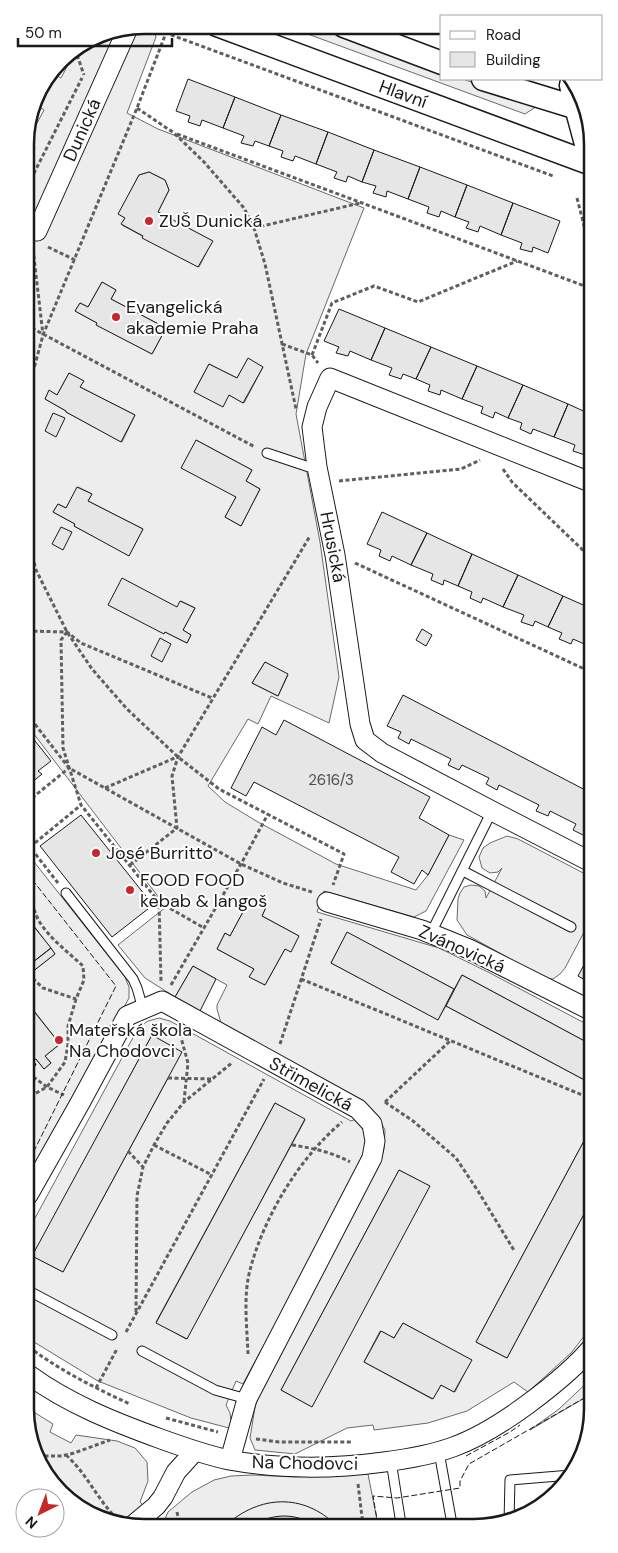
<svg xmlns="http://www.w3.org/2000/svg" width="618" height="1553" font-family="'DM Sans',sans-serif">
<style>
.built{fill:#ededed;stroke:#6a6a6a;fill-rule:evenodd}
.building{fill:#e6e6e6;stroke:#1a1a1a}
.lines{fill:none;stroke-linecap:round;stroke-linejoin:round}
.service-casing{stroke:#1a1a1a;stroke-width:11}
.minor-casing{stroke:#1a1a1a;stroke-width:21}
.tertiary-casing{stroke:#1a1a1a;stroke-width:25}
.path{stroke:#5f5f5f;stroke-width:3;stroke-dasharray:4 2.5;stroke-linecap:butt}
.service{stroke:#fff;stroke-width:9}
.minor{stroke:#fff;stroke-width:19}
.tertiary{stroke:#fff;stroke-width:22}
.tram{stroke:#1a1a1a;stroke-width:1}
.fence{stroke:#1a1a1a;stroke-width:1;stroke-dasharray:6 2.5;stroke-linecap:butt}
.poi-dot{fill:#c62828;stroke:#fff;stroke-width:2}
.labels{text-anchor:middle;dominant-baseline:central;stroke-width:4;stroke-linejoin:round;paint-order:stroke}
.number-label{font-size:15px;fill:#4d4d4d}
.street-label{font-size:18px;fill:#1a1a1a;stroke:#fff}
.poi-label{font-size:18px;fill:#1a1a1a;stroke:#fff;text-anchor:start}
.rim{fill:none;stroke:#1a1a1a;stroke-width:2.5}
</style>
<rect width="100%" height="100%" fill="#fff"/>
<path class="built" d="M137,26L155,34L156,37L127,113L158,129L364,208L306,354L296,414L320,542L339,677L329,723L271,696L258,724L248,719L208,786L225,802L258,822L336,864L416,890L428,875L449,835L464,840L426,911L414,917L324,891L317,912L439,948L490,973L592,1027V1045L462,975L454,989L347,933L331,963L438,1019L446,1006L592,1084V1126L476,1342L507,1358L592,1199V1326L571,1353L528,1392L514,1382L467,1411L428,1423L374,1430L373,1425L347,1428L295,1454L255,1450L250,1438L255,1407L263,1381L381,1160L384,1149L385,1130L378,1117L369,1108L221,1023L217,1009V1005L227,985L193,966L175,997L145,978L118,945L166,907L27,725L25,178L32,169L26,165L34,149L25,144V136L30,125L35,127L44,110L39,107L56,75L61,78L70,61L63,57L65,55L99,34ZM149,172L165,180L169,190L158,212L212,241L199,267L122,225L125,218L119,214L139,175ZM102,282L116,290L111,299L166,328L152,354L97,325V323L75,311L80,303L88,307ZM248,359L263,367L244,403L229,395L194,392L209,364L237,378ZM69,373L83,381L80,387L135,415L122,442L66,412V411L45,399L49,391L57,395ZM196,440L252,470L246,481L260,489L241,526L225,517L236,497ZM78,487L92,494L88,501L143,529L129,555L74,526L75,524L53,512L58,504L66,508ZM181,601L195,608L183,630L191,635L187,643L165,632ZM265,662L288,675L278,696L252,683ZM250,899L266,907L262,916L299,936L285,949L265,985L250,977L254,969L217,949L225,933L230,936ZM399,1170L429,1186L311,1406L281,1390ZM403,1323L471,1360L455,1392L441,1385L432,1399L364,1362L380,1331L394,1338Z
M286,26H322L442,71V79H463L537,106L525,114Z
M507,836L518,839L591,877V919L565,968L560,974L553,979L545,978L467,935L457,920L458,899L460,893L464,887L471,885L479,886L485,891L486,898L502,868L498,872L490,873L482,868L479,857L483,848L490,843Z
M27,853L125,977L129,987V998L28,1185V1065L30,1064L33,1067L36,1065L33,1060L36,1059L44,1069L51,1063L45,1056L60,1044L28,1003V971L30,969L32,972L55,954L28,918Z
M159,1018L170,1021L351,1121L356,1119L366,1134L364,1157L243,1384L236,1381L226,1405L230,1413L231,1421L229,1428L191,1418L98,1381L29,1339L28,1231L136,1032L142,1025L148,1021ZM152,1035L168,1078L63,1272L33,1256ZM275,1103L305,1120L186,1339L156,1322Z
M593,1377V1393L530,1430L559,1409Z
M29,1409L53,1424L50,1432L71,1443L76,1435L117,1441L135,1448L147,1462L148,1481L140,1502L143,1505L120,1525L60,1493L29,1440Z
M368,1474L378,1525L162,1526L168,1512L192,1492L214,1480L231,1476L253,1475L295,1477Z"/>
<path class="building" d="M63,58L65,59L26,131L37,92Z
M188,79L235,97L223,128L202,120L200,126L188,122L190,116L176,111Z
M235,97L281,115L269,146L255,141L253,146L241,143L244,136L223,128Z
M281,115L328,132L316,164L295,156L293,161L281,157L283,151L269,146Z
M328,132L374,150L362,182L348,176L346,182L334,178L337,172L316,164Z
M25,144L35,148L25,166Z
M374,150L420,167L408,199L387,191L386,197L373,193L376,186L362,182Z
M420,167L467,185L455,217L441,211L439,217L427,213L429,207L408,199Z
M149,172L165,180L169,190L158,212L213,241L198,267L142,238L143,236L121,224L125,218L118,214L139,175Z
M467,185L513,203L501,235L480,226L478,232L466,228L469,222L455,217Z
M513,203L560,221L548,253L533,247L532,252L520,249L522,243L501,235Z
M102,282L116,290L111,299L166,328L152,354L96,325L97,323L75,311L80,303L88,307Z
M339,309L385,328L371,360L350,351L348,356L336,353L339,347L324,341Z
M385,328L431,347L416,379L403,374L401,379L389,375L392,368L371,360Z
M431,347L477,366L462,399L441,390L440,395L428,391L430,385L416,379Z
M248,358L263,367L243,403L229,395L223,407L194,392L209,364L237,378Z
M477,366L523,385L508,418L495,412L493,418L481,413L483,407L462,399Z
M69,373L84,381L80,387L135,415L121,442L66,412V411L45,399L49,390L57,395Z
M523,385L568,404L554,437L533,429L531,434L520,429L522,423L508,418Z
M568,404L590,414V452L586,451L585,455L573,451L575,445L554,437Z
M53,413L65,418L56,437L45,431Z
M196,440L252,470L246,481L260,489L241,526L225,517L236,497L181,468Z
M77,487L92,494L88,501L143,529L129,556L74,526L75,524L53,512L58,504L66,508Z
M382,512L427,533L411,565L392,556L390,561L379,556L381,550L367,544Z
M61,527L72,532L63,550L52,544Z
M427,533L472,554L458,586L444,580L443,585L431,580L433,574L411,565Z
M472,554L518,575L503,607L483,598L481,603L470,598L472,592L458,586Z
M518,575L563,596L548,627L535,621L533,626L521,622L524,615L503,607Z
M122,578L177,607L180,601L195,608L183,630L191,635L187,643L165,632L164,634L108,605Z
M563,596L590,608L591,647L573,639L571,644L559,639L562,633L548,627Z
M422,629L432,635L426,646L416,640Z
M160,638L171,644L162,662L151,656Z
M265,662L288,674L278,696L252,683Z
M403,695L591,793V833L587,831L585,836L573,830L576,824L550,811L548,816L536,811L539,805L499,785L497,790L486,784L489,778L462,765L459,770L448,765L451,759L411,739L409,744L398,738L401,732L387,726Z
M284,720L430,797L419,818L449,835L428,875L422,870L414,884L391,872L399,857L254,782L246,796L231,788L262,727L276,735Z
M28,732L51,761L38,771L42,774L31,783L27,778Z
M81,815L153,905L112,937L40,846Z
M250,899L266,907L262,916L299,936L291,952L285,949L265,985L249,977L254,969L217,949L225,933L230,936Z
M27,918L51,948L28,966Z
M347,932L454,989L438,1020L331,963Z
M51,948L55,954L32,972L30,969L28,971V966Z
M591,949L592,984L578,976L586,961L584,960L586,957H587Z
M193,966L216,979L200,1011L175,997Z
M462,975L592,1045V1084L446,1006Z
M28,1004L60,1044L45,1056L51,1063L44,1069L36,1059L33,1060L36,1065L33,1068L30,1064L28,1065Z
M152,1035L182,1052L63,1272L32,1256Z
M275,1103L305,1119L187,1339L156,1323Z
M592,1126V1199L507,1358L476,1342Z
M399,1170L430,1186L312,1407L281,1390Z
M403,1323L472,1360L454,1392L441,1385L433,1399L364,1362L381,1331L394,1338Z"/>
<g class="lines">
<g class="service-casing">
<path id="service" d="M267,453L309,467H317
M463,871L571,927
M66,893L133,979L137,988L143,1009
M431,933L492,811
M29,1291L112,1335
M142,1351L215,1390L247,1399
M439,1452L452,1524
M391,1461L401,1524
M509,1522L510,1480L571,1475"/>
</g>
<g class="minor-casing">
<path id="minor" d="M37,231L128,28
M590,482L330,378L317,407L312,427L317,467L335,555L360,724L365,740L382,753L492,811L591,862
M327,902L422,930L469,949L592,1011
M28,1195L80,1103L127,1016L162,1001L358,1109L372,1124L375,1141L372,1158L247,1399L230,1460
M29,1375C69,1404 114,1422 161,1439C183,1447 206,1455 229,1460C279,1469 333,1469 384,1462C407,1459 431,1455 453,1447C481,1437 505,1421 528,1404C551,1387 575,1368 593,1346
M132,1526L156,1506L163,1497L176,1472L195,1451"/>
</g>
<g class="tertiary-casing">
<path id="tertiary" d="M217,25L589,163
M344,26L442,63
M483,79L587,111
M571,85L576,107L589,155"/>
</g>
<path class="path" d="M75,49L84,75
M137,108L174,133L204,162L244,208L254,228L265,264L296,409
M177,134L590,288
M25,191L82,78
M577,198L589,245
M254,228L360,203
M48,247L75,260
M33,249L43,335
M26,325L255,447
M282,344L312,355L318,363
M312,355L332,303L374,286L418,302L517,261
M26,398L43,335L137,108L166,33L553,176
M503,469L512,482L590,557
M339,481L461,469L480,460
M26,531L36,570L67,632L92,669L127,709L178,757L219,789L344,854L333,885
M355,563L591,672
M27,631L67,632L81,643L212,698
M67,632L61,640L63,748L81,805L159,902L161,982
M27,714L69,768L241,864L283,883L312,892
M105,788L177,757
M27,802L69,768
M130,865L177,828L172,776L178,757L310,536
M58,883L30,847L81,805
M27,891C32,901 34,912 39,921C50,939 68,952 83,966L84,980L76,999L68,1026V1044L65,1062L47,1087L29,1097
M159,902L204,928
M28,974L43,988L76,999
M301,979L592,1099
M171,985L241,864L268,814
M180,1034L188,1063L184,1101
M280,1044L321,919
M28,1073L47,1087L64,1095
M168,1078L212,1079
M385,1102L413,1121L456,1158L478,1191L515,1252
M385,1102L450,1041
M154,1145L212,1175
M292,1145C312,1148 332,1152 350,1162
M128,1151L143,1167
M136,1312L137,1196L143,1167L154,1145L167,1123L184,1102L233,1062
M126,1332L264,1079
M29,1347C59,1370 95,1388 130,1404
M248,1354C247,1327 243,1296 250,1270C264,1216 300,1157 342,1122
M96,1388L117,1349
M166,1418L218,1432
M256,1439L279,1442H353
M66,1455C86,1473 97,1498 115,1517
M38,1456H62L74,1453L110,1440
M358,1484L363,1525
M177,1512L180,1526"/>
<use href="#service" class="service"/>
<use href="#minor" class="minor"/>
<use href="#tertiary" class="tertiary"/>
<path class="tram" d="M226,1525C260,1495 303,1493 336,1525
M252,1525C272,1514 294,1512 314,1525"/>
<path class="fence" d="M27,873L116,986L28,1163
M466,1456L510,1432L520,1425
M378,1525L373,1496L397,1498L460,1488V1481L469,1464L593,1393"/>
</g>
<g class="poi-dot">
<circle cx="149" cy="221" r="5"/>
<circle cx="116" cy="317" r="5"/>
<circle cx="96" cy="853" r="5"/>
<circle cx="130" cy="890" r="5"/>
<circle cx="59" cy="1040" r="5"/>
</g>
<g class="labels">
<g class="number-label">
<text x="331" y="780">2616/3</text>
</g>
<g class="street-label">
<text transform="translate(403 94) rotate(20)">Hlavní</text>
<text transform="translate(82 130) rotate(-66)">Dunická</text>
<text transform="translate(333 547) rotate(79)">Hrusická</text>
<text transform="translate(462 949) rotate(24)">Zvánovická</text>
<text transform="translate(311 1084) rotate(29)">Střimelická</text>
<text transform="translate(305 1463) rotate(1)">Na Chodovci</text>
</g>
<g class="poi-label">
<text x="159" y="221">ZUŠ Dunická</text>
<text x="126" y="307">Evangelická<tspan x="126" dy="21">akademie Praha</tspan></text>
<text x="106" y="853">José Burritto</text>
<text x="140" y="880">FOOD FOOD<tspan x="140" dy="21">kebab &amp; langoš</tspan></text>
<text x="69" y="1030">Mateřská škola<tspan x="69" dy="21">Na Chodovci</tspan></text>
</g>
</g>
<path d="M0 0H618V1553H0ZM144 34H474A110 110 0 0 1 584 144V1409A110 110 0 0 1 474 1519H144A110 110 0 0 1 34 1409V144A110 110 0 0 1 144 34Z" fill="#fff" fill-rule="evenodd"/>
<path class="rim" d="M144 34H474A110 110 0 0 1 584 144V1409A110 110 0 0 1 474 1519H144A110 110 0 0 1 34 1409V144A110 110 0 0 1 144 34Z"/>
<rect x="440" y="15" width="162" height="65" fill="#ffffff" stroke="#a3a3a3"/>
<rect x="450" y="31" width="25" height="8" fill="#ffffff" stroke="#a3a3a3"/>
<text x="486" y="40" font-size="15" fill="#1a1a1a">Road</text>
<rect x="450" y="52" width="25" height="15" fill="#e6e6e6" stroke="#a3a3a3"/>
<text x="486" y="65" font-size="15" fill="#1a1a1a">Building</text>
<g transform="translate(40 1513) rotate(222)"><circle r="24" fill="#ffffff" stroke="#a3a3a3"/>
<path d="M0-4L9 19L0 12L-9 19Z" fill="#c62828"/>
<text y="-8" font-size="14" font-weight="bold" text-anchor="middle" fill="#1a1a1a">N</text>
</g>
<path d="M18 38v8h154v-8" fill="none" stroke="#1a1a1a" stroke-width="2.5"/>
<text x="25" y="38" font-size="15" fill="#1a1a1a" stroke="#ffffff" stroke-width="4" paint-order="stroke">50 m</text>
</svg>
